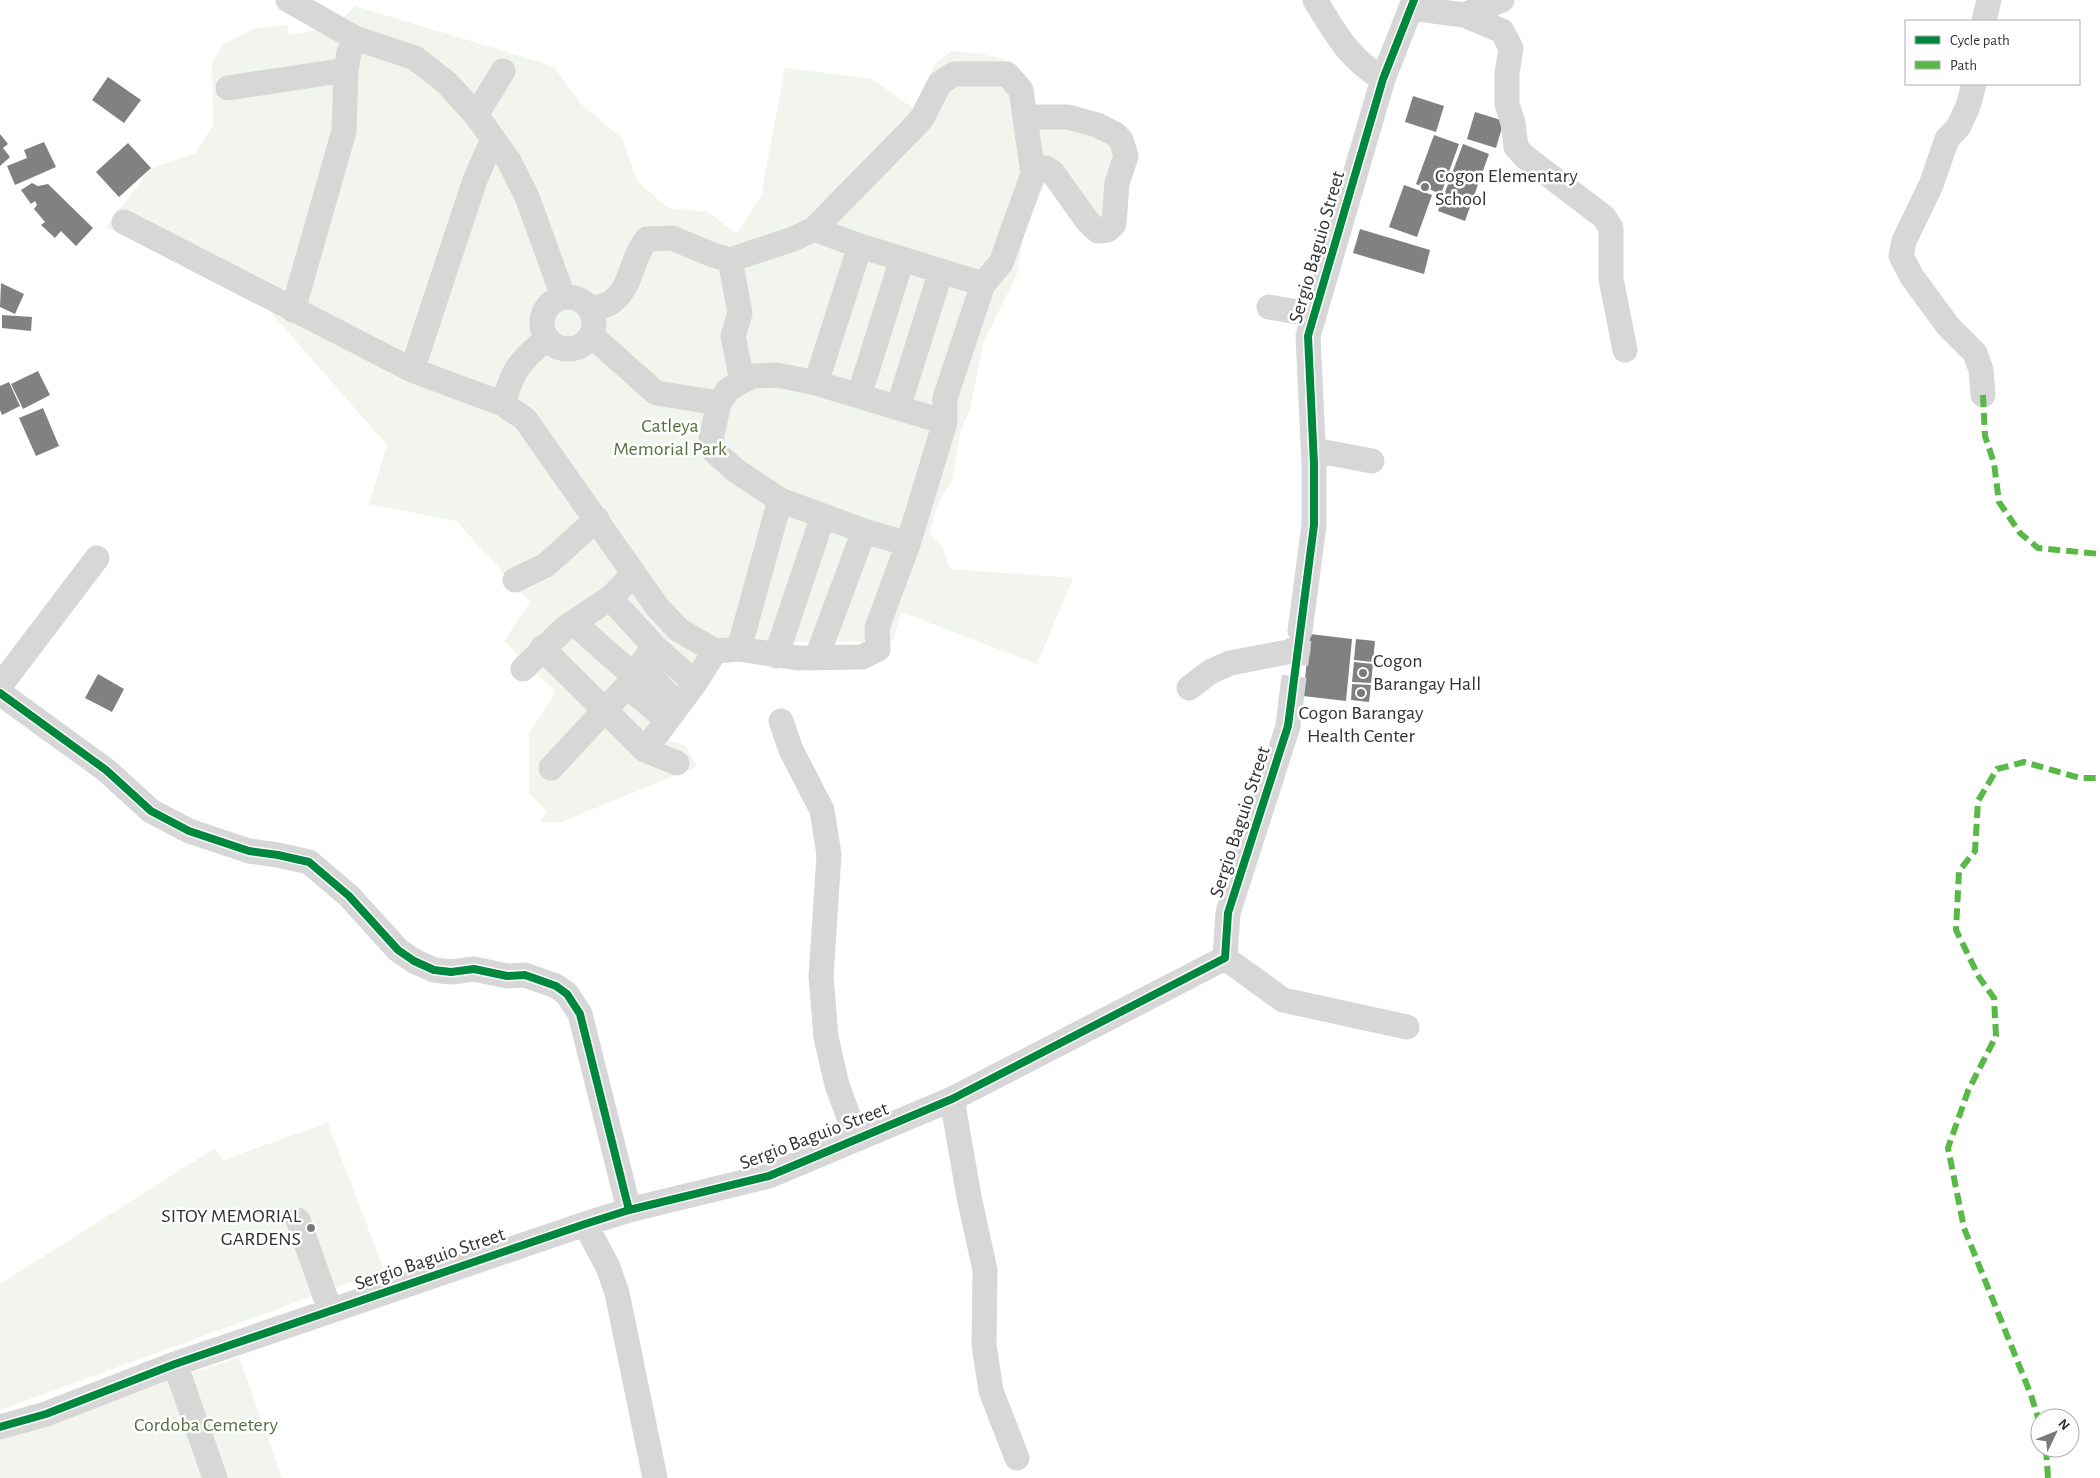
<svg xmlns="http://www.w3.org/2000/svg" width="2100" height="1478" font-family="'Alegreya Sans',sans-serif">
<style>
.green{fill:#f1f5ed}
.building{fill:#818181}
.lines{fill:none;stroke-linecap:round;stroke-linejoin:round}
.minor-tunnel{stroke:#d6d6d6;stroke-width:25;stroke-dasharray:25 12;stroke-linecap:butt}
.minor{stroke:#d7d7d7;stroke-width:25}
.quiet{stroke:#58b947;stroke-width:6;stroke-dasharray:12 6;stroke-linecap:butt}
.cycleway-casing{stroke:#fff;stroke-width:11}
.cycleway{stroke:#00873e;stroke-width:8}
.poi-dot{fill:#7a7a7a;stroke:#fff;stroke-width:2}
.labels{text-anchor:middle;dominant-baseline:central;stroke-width:5;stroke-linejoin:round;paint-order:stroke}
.poi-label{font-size:20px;fill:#333;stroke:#fff;text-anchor:start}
.street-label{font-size:20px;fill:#333;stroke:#fff}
.park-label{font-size:20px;fill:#56703f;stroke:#fff}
</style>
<rect width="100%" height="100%" fill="#fff"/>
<path class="green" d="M355,6L553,66L581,104L622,138L637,181L668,208L708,212L737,234L761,196L785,68L872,79L914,109L936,63L951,51C1004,56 1017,55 1037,108L1129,138L1111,234L1048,177L1024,231L1017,274L984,341L969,413C959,427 956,459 953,476C952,483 945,490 942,496C936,507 933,521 929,533L943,548L950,569L1073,578L1037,664L901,612L893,641L731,643L663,731L671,741L685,745L697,766L562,822H540L546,811L529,793V733L556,692L504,641L530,602L456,521L369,504L387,445L265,306L106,227L151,168L195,153L213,125L212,64L223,44L254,29L288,24L289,35L334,27Z
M328,1123L384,1270L0,1410V1284L215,1148L223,1160Z
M239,1357L282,1478H0V1433L82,1410Z"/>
<path class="building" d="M108,77L141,100L124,123L92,100Z
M1413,96L1444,106L1436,132L1405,122Z
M1475,112L1504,121L1496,148L1467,139Z
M0,134L8,144L3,148L10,157L0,166Z
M1434,135L1459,144L1441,194L1416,184Z
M44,142L56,167L15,185L7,166L27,158L24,150Z
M128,143L151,168L119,197L96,172Z
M1463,144L1489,154L1465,221L1438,211Z
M32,183L38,186L48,184L93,228L76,246L61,231L55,238L41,225L45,222L34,209L37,205L35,201L31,204L21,190Z
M1404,185L1432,195L1417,237L1389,227Z
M1360,229L1430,250L1424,274L1353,253Z
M1,283L24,294L15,314L0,307Z
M2,315L32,317L31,331L2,328Z
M38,371L50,395L23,409L11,384Z
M9,382L20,406L2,415L0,410V386Z
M43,408L59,446L36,456L19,418Z
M1310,634L1352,639L1346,701L1303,696Z
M1356,639L1375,641L1373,662L1354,660Z
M1354,662L1373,664L1371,683L1352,682Z
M98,674L124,689L112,712L85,698Z
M1352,684L1371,685L1369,702L1351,700Z"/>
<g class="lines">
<path class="minor-tunnel" d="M1291,701L1300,631"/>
<path class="minor" d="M288,0L355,38L415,58L447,83L476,115L509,161L527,197L563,296
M1315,0C1337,35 1347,57 1383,79
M1411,8L1464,15L1502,0
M1464,15L1502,31L1511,48L1507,74V104L1513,123L1516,147L1525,157L1604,217L1611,228V279L1625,350
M1984,21L1989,0
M1974,84L1968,106L1959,126L1947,139L1931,185L1904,241L1901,256L1912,277L1948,326L1975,353L1981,370L1983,395
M228,88L346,70
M476,115L503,71
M1025,117H1068L1097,125L1115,134L1121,140L1126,156L1117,183L1114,224L1108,230L1098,231L1088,222L1053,173L1046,168H1032
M124,222L412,370L503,404L525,419L658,608L679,630L715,651L739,649L798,658L862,657L878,649L877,628L908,544L945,422V398L983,284L1001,263L1033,174L1021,90L1007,74H954L940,83L922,118L912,129L814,229L793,239L730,260L713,255L672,238L647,239C631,257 632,290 610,303C605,306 597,307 591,309
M814,229L860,246L983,284
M730,260L740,313L733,336L742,381
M542 323a26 26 0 1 1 52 0a26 26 0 1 1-52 0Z
M1269,307L1314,315
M293,310L344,131L346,70L349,53L355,38
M592,336L656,393L719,403
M412,370L475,180L493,139
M816,383L860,246
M859,396L902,259
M503,404C514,367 518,364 546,339
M898,408L941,271
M1314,450L1372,461
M908,544L864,531L780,500L735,470L713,450L711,439L719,403L728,390L742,381L753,376L777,375L816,383L945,422
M515,580L546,565L597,519
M610,598L654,646L695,683
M574,623L633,675
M1300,631L1314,525V464L1308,336L1383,79L1414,0
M542,648L645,750L677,763
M739,649L780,500
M776,656L823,516
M817,657L864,531
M641,666L678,705
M523,669L565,628L610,598L633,575
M0,686L97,558
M627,686L666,719
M1189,688L1210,672L1230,663L1298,650
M0,693L106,770L151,811L189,831L249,851L278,855L309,862L349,896L398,950L414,961L434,970L451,972L474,969L507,976L525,975L556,986L567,994L580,1014L629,1210
M781,721L791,750L822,810L829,855L821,976L826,1037L837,1085L857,1139
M645,750L695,683L715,651
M551,768L627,686L654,646
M1225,958L1228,913L1288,726L1291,701
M1225,958L1283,1000L1407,1027
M952,1099L969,1197L985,1270L984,1345L991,1391L1017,1458
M298,1220L330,1310
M585,1224L608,1267L617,1293L655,1478
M175,1364L215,1478
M0,1427L46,1414L175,1364L585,1224L629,1210L769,1176L857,1139L952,1099L1225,958"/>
<path class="quiet" d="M1983,395L1985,436L1994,463L1999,502L2020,533L2038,548L2100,554
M2040,1424L2031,1395L1964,1228L1948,1148L1968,1091L1996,1036L1994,998L1979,977L1956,930L1959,871L1975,851L1978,801L1997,769L2024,762L2080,778H2100
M2046,1448L2048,1478"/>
<g class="cycleway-casing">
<path id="cycleway" d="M0,693L106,770L151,811L189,831L249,851L278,855L309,862L349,896L398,950L414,961L434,970L451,972L474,969L507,976L525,975L556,986L567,994L580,1014L629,1210
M0,1427L46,1414L175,1364L585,1224L629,1210L769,1176L857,1139L952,1099L1225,958L1228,913L1288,726L1314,525V464L1308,336L1383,79L1414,0"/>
</g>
<use href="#cycleway" class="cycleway"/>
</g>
<g class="poi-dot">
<circle cx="1425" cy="187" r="5"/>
<circle cx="1363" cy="673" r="5"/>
<circle cx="1361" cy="693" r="5"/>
<circle cx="311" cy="1228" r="5"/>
</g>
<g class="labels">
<g class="poi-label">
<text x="1435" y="176">Cogon Elementary<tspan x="1435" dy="23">School</tspan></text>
<text x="1373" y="661">Cogon<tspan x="1373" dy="23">Barangay Hall</tspan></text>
<text x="1361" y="713" text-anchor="middle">Cogon Barangay<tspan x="1361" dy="23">Health Center</tspan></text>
<text x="301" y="1216" text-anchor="end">SITOY MEMORIAL<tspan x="301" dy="23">GARDENS</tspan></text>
</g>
<g class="street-label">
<text transform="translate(1317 247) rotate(-74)">Sergio Baguio Street</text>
<text transform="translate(1240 822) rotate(-72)">Sergio Baguio Street</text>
<text transform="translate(814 1136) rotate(-21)">Sergio Baguio Street</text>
<text transform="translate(430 1259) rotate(-19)">Sergio Baguio Street</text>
</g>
<g class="park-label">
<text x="670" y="426">Catleya<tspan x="670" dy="23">Memorial Park</tspan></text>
<text x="206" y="1425">Cordoba Cemetery</text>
</g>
</g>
<rect x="1905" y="20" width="175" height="65" fill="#ffffff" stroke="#adadad"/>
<rect x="1915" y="36" width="25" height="8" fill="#00873e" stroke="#adadad"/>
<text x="1950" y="45" font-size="15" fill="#333333">Cycle path</text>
<rect x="1915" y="61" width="25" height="8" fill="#58b947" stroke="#adadad"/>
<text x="1950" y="70" font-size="15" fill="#333333">Path</text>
<g transform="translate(2055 1433) rotate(47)"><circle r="24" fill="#ffffff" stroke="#adadad"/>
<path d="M0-4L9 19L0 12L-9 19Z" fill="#7a7a7a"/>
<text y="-8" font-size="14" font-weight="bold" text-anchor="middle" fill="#333333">N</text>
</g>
</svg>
